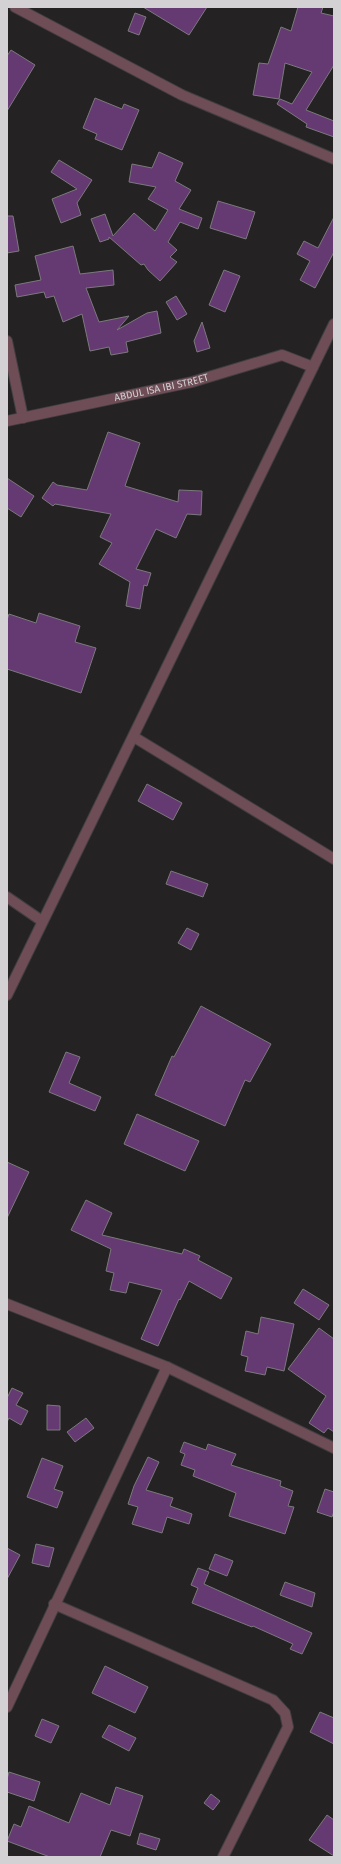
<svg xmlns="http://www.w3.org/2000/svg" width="341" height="1864" font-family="'Fira Sans',sans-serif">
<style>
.building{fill:#653a73;stroke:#7b797c}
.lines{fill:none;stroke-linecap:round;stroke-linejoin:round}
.minor-casing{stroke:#413e40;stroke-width:12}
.minor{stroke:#6e4d56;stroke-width:10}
.labels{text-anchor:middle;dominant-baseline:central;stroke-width:3.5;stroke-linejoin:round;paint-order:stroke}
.street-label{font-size:10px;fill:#d3d1d3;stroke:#252224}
</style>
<rect width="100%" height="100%" fill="#252224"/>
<path class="building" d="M143,7H207L189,35Z
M298,7H323L321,13L334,16V65L306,110L334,121V137L306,127L307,124L277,104L280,99L292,104L312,72L285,63L279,99L253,95L259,63L268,64L281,27L291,31Z
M135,13L146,17L139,35L128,31Z
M11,50L35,65L7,111V56Z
M95,98L122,109L124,104L139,110L122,150L95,139L97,134L83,128Z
M159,152L183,163L175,181L191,190L179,209L202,218L198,229L180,222L168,242L177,250L170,257L177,262L160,281L148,270L144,264L141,265L109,237V239L100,242L91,219L105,214L113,236L134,213L155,231L168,210L148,199L156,187L129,182L132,164L152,168Z
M59,160L92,180L77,203L81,215L61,223L52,199L77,189L51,172Z
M218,201L255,212L246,239L210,228Z
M7,216H13L19,251L7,253Z
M334,217V252L315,288L300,280L310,261L297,254L304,241L318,248Z
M73,246L80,274L113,270L114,285L86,288L99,322L129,316L117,330L147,313L157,311L161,333L126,342L128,352L111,355L109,347L90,351L82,314L63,322L54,296L46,298L44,292L17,297L15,285L41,280L35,256Z
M224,270L240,276L225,312L209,305Z
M176,296L187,314L177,320L166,302Z
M202,322L210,348L197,352L194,341Z
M108,432L140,443L125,486L178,502L179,490L202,491L201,515L187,514L176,538L156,529L136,569L151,573L147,586L144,585L140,609L126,606L130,582L99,564L112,543L100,537L111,514L55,504L53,506L42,498L53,482L57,485L87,490Z
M7,478L34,496L21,517L7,508Z
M39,613L80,626L75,642L96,648L81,693L7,669V620L9,614L36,623Z
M147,784L182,803L173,820L138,801Z
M171,871L208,884L203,897L166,884Z
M187,928L199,934L191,950L178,943Z
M201,1006L271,1044L250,1082L245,1080L225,1126L155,1095L172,1056L174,1057Z
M66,1052L80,1057L69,1083L101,1097L95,1111L49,1092Z
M137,1114L199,1141L185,1171L124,1144Z
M7,1162L29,1172L7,1218Z
M86,1200L112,1213L102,1235L182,1254L184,1249L200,1256L198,1260L232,1278L221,1299L189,1281L180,1300L179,1299L158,1346L141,1339L162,1290L129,1282L126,1293L110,1290L114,1273L106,1271L111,1249L71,1230Z
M303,1289L329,1305L319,1320L294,1303Z
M261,1317L294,1324L284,1371L267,1367L265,1375L245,1371L248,1357L241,1355L246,1331L258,1334Z
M319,1328L334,1339V1432L328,1428L324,1433L309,1423L326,1396L288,1369Z
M12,1388L23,1393L16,1405L28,1411L21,1425L9,1418L7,1422V1398Z
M47,1405L60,1406V1430H47Z
M86,1418L94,1428L75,1442L67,1432Z
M184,1442L206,1450L208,1444L236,1454L231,1465L281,1481L280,1486L293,1491L288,1506L294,1507L285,1534L229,1516L236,1493L193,1476L195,1470L181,1465L185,1454L180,1452Z
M148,1457L159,1462L146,1490L173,1498L170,1506L192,1514L189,1524L167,1517L162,1533L132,1524L138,1507L128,1504L134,1486Z
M42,1458L63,1466L54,1489L63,1492L57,1508L27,1497Z
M325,1489L334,1492V1511L332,1517L317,1512Z
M36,1544L54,1548L49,1567L32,1563Z
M7,1548L20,1555L7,1579Z
M215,1554L233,1561L227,1576L209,1569Z
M198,1568L209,1572L204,1584L312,1633L302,1654L290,1649L293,1644L253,1626L252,1627L192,1603L198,1588L191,1585Z
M285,1582L315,1593L312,1607L280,1595Z
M105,1666L148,1687L135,1713L92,1693Z
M320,1712L334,1718V1744L310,1732Z
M42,1719L59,1726L51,1743L35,1736Z
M109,1725L136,1738L129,1751L102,1737Z
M9,1772L40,1782L34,1801L7,1792V1779Z
M116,1787L143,1796L130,1836L111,1830L100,1857H50L7,1841L14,1824L21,1827L29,1806L69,1823L81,1793L110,1805Z
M211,1794L220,1801L213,1810L204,1803Z
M327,1815L334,1820V1856L309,1840Z
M140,1833L160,1839L156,1850L137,1844Z"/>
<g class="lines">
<g class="minor-casing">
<g id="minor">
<path d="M15,7L182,95L334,159"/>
<path d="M7,341L23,418"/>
<path id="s1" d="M7,421L192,382L282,355L313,367"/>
<path d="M134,737L334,859"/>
<path d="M7,897L42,921"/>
<path d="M7,995L334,324"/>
<path d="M7,1304L167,1367L334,1448"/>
<path d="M54,1604L273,1700L285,1713L288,1727L223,1857"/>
<path d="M7,1707L167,1367"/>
</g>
</g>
<use href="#minor" class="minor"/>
</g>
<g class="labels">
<g class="street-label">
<text stroke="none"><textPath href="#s1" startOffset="158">ABDUL ISA IBI STREET</textPath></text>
</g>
</g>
<rect width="341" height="1864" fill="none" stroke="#d3d1d3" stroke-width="16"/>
</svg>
